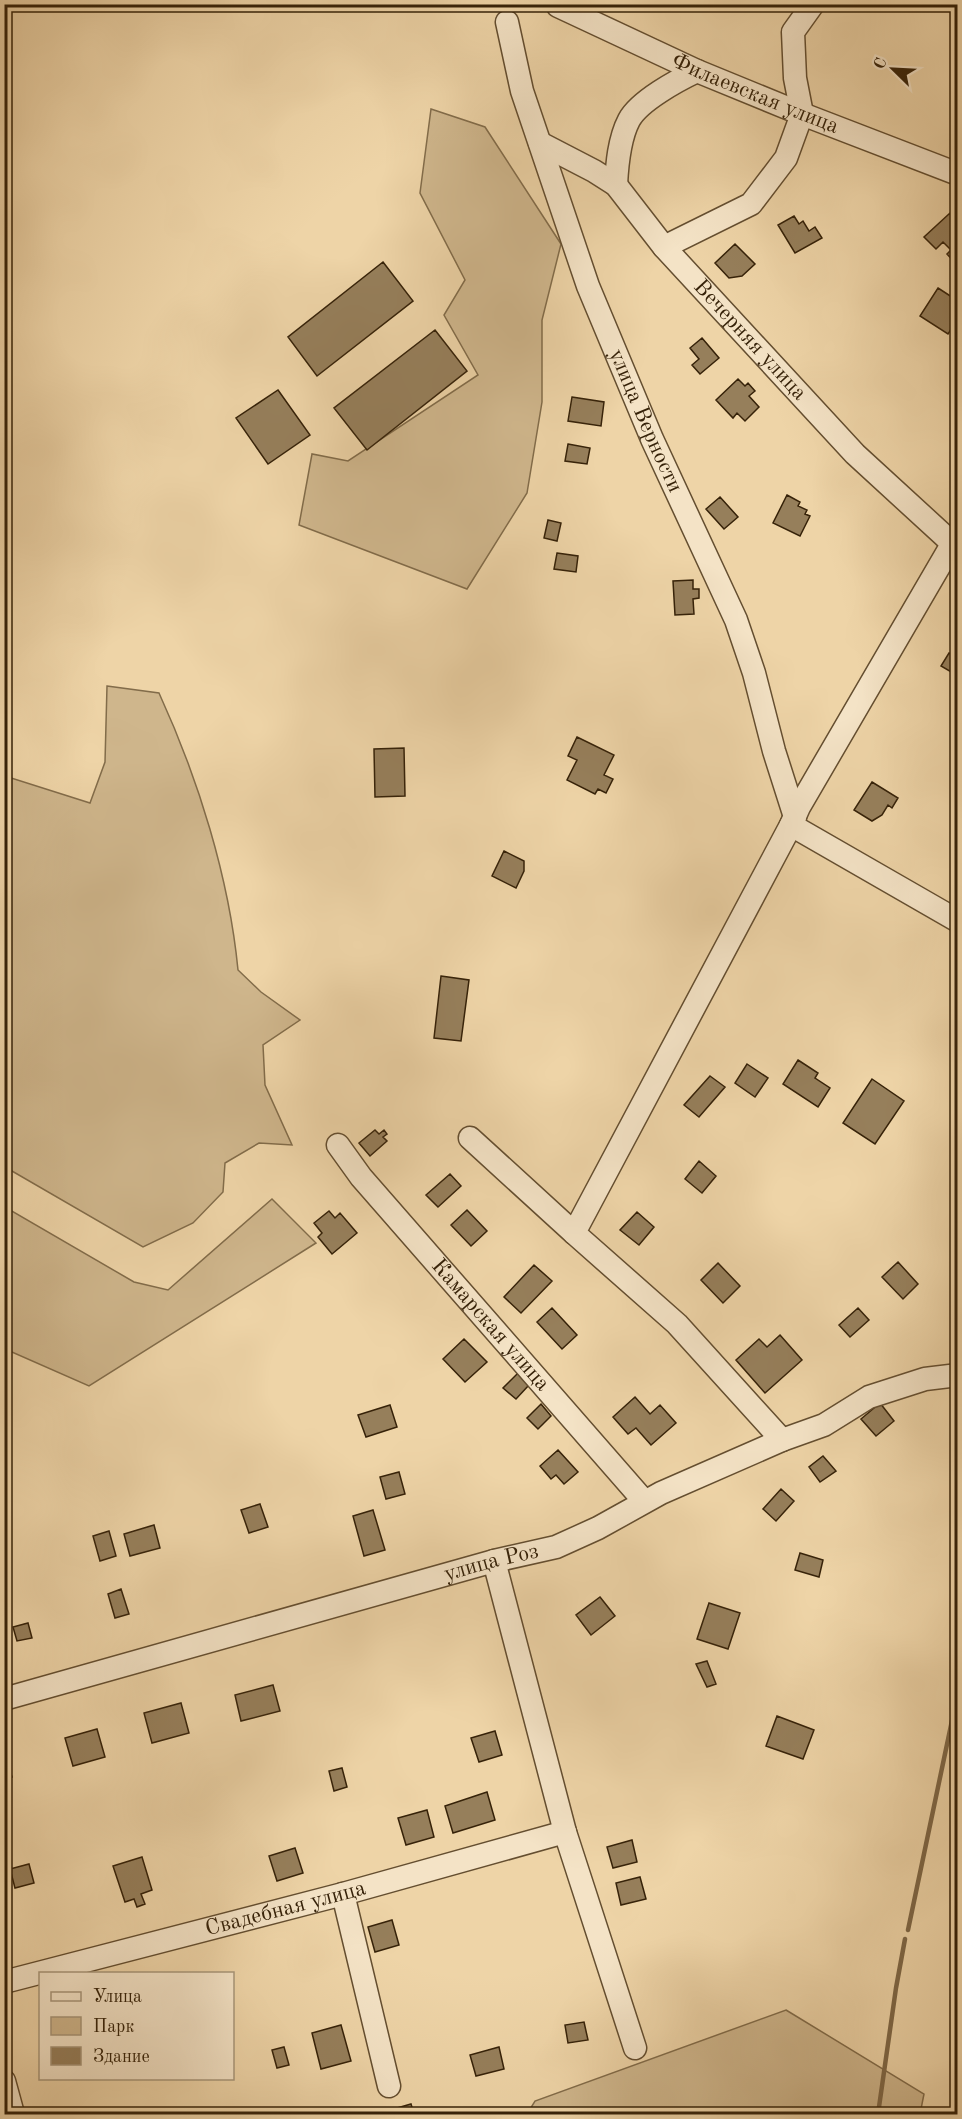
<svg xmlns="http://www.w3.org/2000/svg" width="962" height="2119" font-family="'Old Standard TT',serif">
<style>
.green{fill:#cfb68c;stroke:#826c4a;stroke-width:1.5}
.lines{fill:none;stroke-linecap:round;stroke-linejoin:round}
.stream{stroke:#7f6847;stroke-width:4.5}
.building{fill:#967f5b;stroke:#362209;stroke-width:1.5}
.minor-casing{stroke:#644e30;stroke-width:25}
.minor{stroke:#f4e3c6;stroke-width:22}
.labels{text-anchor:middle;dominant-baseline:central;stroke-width:6;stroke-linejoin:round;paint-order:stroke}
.street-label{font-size:22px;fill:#362209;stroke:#f4e3c6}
</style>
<rect width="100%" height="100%" fill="#eed4a7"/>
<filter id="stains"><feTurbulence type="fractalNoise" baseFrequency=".00333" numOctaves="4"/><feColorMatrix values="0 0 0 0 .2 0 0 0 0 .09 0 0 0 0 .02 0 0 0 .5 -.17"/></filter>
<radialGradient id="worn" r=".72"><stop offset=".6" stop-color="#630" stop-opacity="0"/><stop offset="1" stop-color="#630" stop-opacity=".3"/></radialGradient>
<path class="green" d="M431,109L485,127L561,244L542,320V402L527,493L467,589L299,525L312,454L348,461L478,375L444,315L465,280L420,193Z
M107,686L159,693C198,778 229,877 238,970L261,992L300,1020L263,1045L265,1085L292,1145L259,1143L225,1163L223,1192L193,1223L143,1247L5,1167V776L90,803L105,762Z
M272,1199L316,1243L89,1386L5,1349V1207L134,1282L168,1290Z
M786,2010L924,2094L920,2114H527L535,2101Z"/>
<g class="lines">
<path class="stream" d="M908,1930L958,1692
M878,2114L896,1988L905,1939"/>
</g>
<path class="building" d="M950,213L958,222V262L956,264L947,254L951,250L943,242L936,249L924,237Z
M794,216L799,224L803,221L809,231L815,227L822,238L795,253L778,225Z
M735,244L755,264L742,276L729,278L715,263Z
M383,262L413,301L317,376L288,337Z
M938,288L958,301V319L948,334L920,316Z
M435,330L467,371L367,450L334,408Z
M702,338L719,358L700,374L692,365L699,359L690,348Z
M738,379L745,386L748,383L755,391L749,396L759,407L745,421L737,413L733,418L716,400Z
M278,390L310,435L268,464L236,418Z
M572,397L604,402L601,426L568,421Z
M568,444L590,448L587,464L565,461Z
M787,495L800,502L798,506L807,510L805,514L810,516L800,536L773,523Z
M720,497L738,517L724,529L706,509Z
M548,520L561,523L557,541L544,538Z
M557,553L578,556L576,572L554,569Z
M693,580V589H699V598L693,599L694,614L675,615L673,581Z
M949,653L957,657L958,656V676L941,666Z
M577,737L614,755L604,775L613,779L606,793L598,789L595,794L567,780L577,760L568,756Z
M404,748L405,796L375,797L374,749Z
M872,782L898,798L892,808L888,805L882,815L872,821L854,810Z
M504,851L524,861V871L516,888L492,876Z
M441,976L469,980L461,1041L434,1038Z
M798,1060L818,1073L815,1078L830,1088L818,1107L783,1084Z
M747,1064L768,1078L755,1097L735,1083Z
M710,1076L725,1087L699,1117L684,1105Z
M872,1079L904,1101L875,1144L843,1123Z
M375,1130L379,1134L384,1130L387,1134L383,1137L387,1141L370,1156L359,1143Z
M699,1161L716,1176L702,1193L685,1179Z
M450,1174L461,1186L438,1207L426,1195Z
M467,1210L487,1231L471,1246L451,1225Z
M329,1211L335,1218L340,1213L357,1233L332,1254L318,1237L322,1233L314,1223Z
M637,1212L654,1227L639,1245L620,1230Z
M898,1262L918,1284L903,1299L882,1277Z
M718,1263L740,1286L723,1303L701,1280Z
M534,1265L552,1281L521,1313L504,1297Z
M552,1308L577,1335L562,1349L537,1322Z
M858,1308L869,1320L850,1337L839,1325Z
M780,1335L802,1360L765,1393L736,1360L759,1339L767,1347Z
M464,1339L487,1362L465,1382L443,1359Z
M518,1373L529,1385L516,1399L503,1388Z
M635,1397L650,1414L660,1405L676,1423L651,1445L636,1428L628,1434L613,1417Z
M880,1403L894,1421L876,1436L861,1419Z
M541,1404L551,1416L538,1429L527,1418Z
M390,1405L397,1427L366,1437L358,1415Z
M558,1450L578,1472L564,1484L556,1475L551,1479L540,1466Z
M823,1456L836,1471L820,1482L809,1467Z
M399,1472L405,1494L386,1499L380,1477Z
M781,1489L794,1501L776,1521L763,1509Z
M260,1504L268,1527L249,1533L241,1510Z
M373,1510L385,1550L364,1556L353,1516Z
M154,1525L160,1548L130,1556L124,1534Z
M109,1531L116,1556L100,1561L93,1536Z
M800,1553L823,1560L819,1577L795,1570Z
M121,1589L129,1614L115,1618L108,1594Z
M600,1597L615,1616L591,1635L576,1615Z
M709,1603L740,1613L728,1649L697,1639Z
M28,1623L32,1638L17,1641L13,1627Z
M707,1661L716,1684L707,1687L696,1664Z
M273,1685L280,1711L241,1721L235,1695Z
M181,1703L189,1733L152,1743L144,1713Z
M777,1716L814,1730L803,1759L766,1746Z
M97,1729L105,1757L73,1766L65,1738Z
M495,1731L502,1755L479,1762L471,1738Z
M4,1752L12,1777L4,1779Z
M342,1768L347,1787L334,1791L329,1771Z
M487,1792L495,1820L453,1833L445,1806Z
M427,1810L434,1837L406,1845L398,1818Z
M632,1840L637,1862L613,1868L607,1847Z
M295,1848L303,1873L277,1881L269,1856Z
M142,1857L152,1890L141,1894L145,1904L137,1907L134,1899L125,1902L113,1866Z
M29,1864L34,1883L15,1888L10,1869Z
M640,1877L646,1899L621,1905L616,1883Z
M392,1920L399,1945L375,1952L368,1927Z
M584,2022L588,2040L568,2043L565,2025Z
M341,2025L351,2061L321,2069L312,2033Z
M284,2047L289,2065L277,2068L272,2050Z
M499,2047L504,2069L476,2076L470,2055Z
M411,2104L414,2114H383V2112Z"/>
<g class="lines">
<g class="minor-casing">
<g id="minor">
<path id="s1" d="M558,6L697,71L802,114L958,174"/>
<path id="s2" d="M507,22L522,91L588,286L652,439L736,620L754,673L774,751L795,817"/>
<path id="s3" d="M540,143L594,171L616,185L664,247L855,454L952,543L958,546"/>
<path d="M616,185C617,165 619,139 629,120C639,101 678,80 697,71"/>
<path d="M664,247L751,204L786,158L802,114L795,78L793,32L813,4"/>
<path d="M791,825L958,921"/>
<path d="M470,1138L574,1233"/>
<path id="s4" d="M338,1145L361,1177L644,1501"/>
<path d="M782,1440L677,1324L574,1233L791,825L799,807L958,534"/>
<path d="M494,1561L565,1832L635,2048"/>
<path id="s5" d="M4,1699L494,1561L556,1547L598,1528L661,1493L782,1440L824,1425L869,1397L925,1379L958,1375"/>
<path d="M343,1894L389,2086"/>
<path id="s6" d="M4,1982L343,1894L565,1832"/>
<path d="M4,2081L13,2114"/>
</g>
</g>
<use href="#minor" class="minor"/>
</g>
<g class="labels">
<g class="street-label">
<text stroke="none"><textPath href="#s1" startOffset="216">Филаевская улица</textPath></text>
<text stroke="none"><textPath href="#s3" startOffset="292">Вечерняя улица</textPath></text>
<text stroke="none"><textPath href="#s2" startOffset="423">улица Верности</textPath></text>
<text stroke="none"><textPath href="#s4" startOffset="236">Камарская улица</textPath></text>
<text stroke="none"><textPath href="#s5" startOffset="506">улица Роз</textPath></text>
<text stroke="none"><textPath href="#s6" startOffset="291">Свадебная улица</textPath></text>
</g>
</g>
<rect width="962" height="2119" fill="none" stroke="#eed4a7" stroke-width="24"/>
<rect x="6" y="6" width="950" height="2107" fill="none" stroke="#362209" stroke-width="3"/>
<rect x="12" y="12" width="938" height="2095" fill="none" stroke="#362209" stroke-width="1.5"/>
<rect x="39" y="1972" width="195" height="108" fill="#f4e3c6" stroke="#a8967a" stroke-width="1.5"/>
<rect x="51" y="1992" width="30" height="9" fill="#f4e3c6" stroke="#a8967a" stroke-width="1.5"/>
<text x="93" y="2002" font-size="18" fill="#362209">Улица</text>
<rect x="51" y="2017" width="30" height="18" fill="#cfb68c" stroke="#a8967a" stroke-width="1.5"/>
<text x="93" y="2032" font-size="18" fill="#362209">Парк</text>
<rect x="51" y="2047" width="30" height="18" fill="#967f5b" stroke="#a8967a" stroke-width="1.5"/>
<text x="93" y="2062" font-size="18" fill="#362209">Здание</text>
<g transform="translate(893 69) rotate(294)" stroke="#f4e3c6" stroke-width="4.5" paint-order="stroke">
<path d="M0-4.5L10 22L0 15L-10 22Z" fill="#362209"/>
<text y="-9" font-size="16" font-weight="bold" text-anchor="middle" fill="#362209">С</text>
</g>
<rect width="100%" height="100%" filter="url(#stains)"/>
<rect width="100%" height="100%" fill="url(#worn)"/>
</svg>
